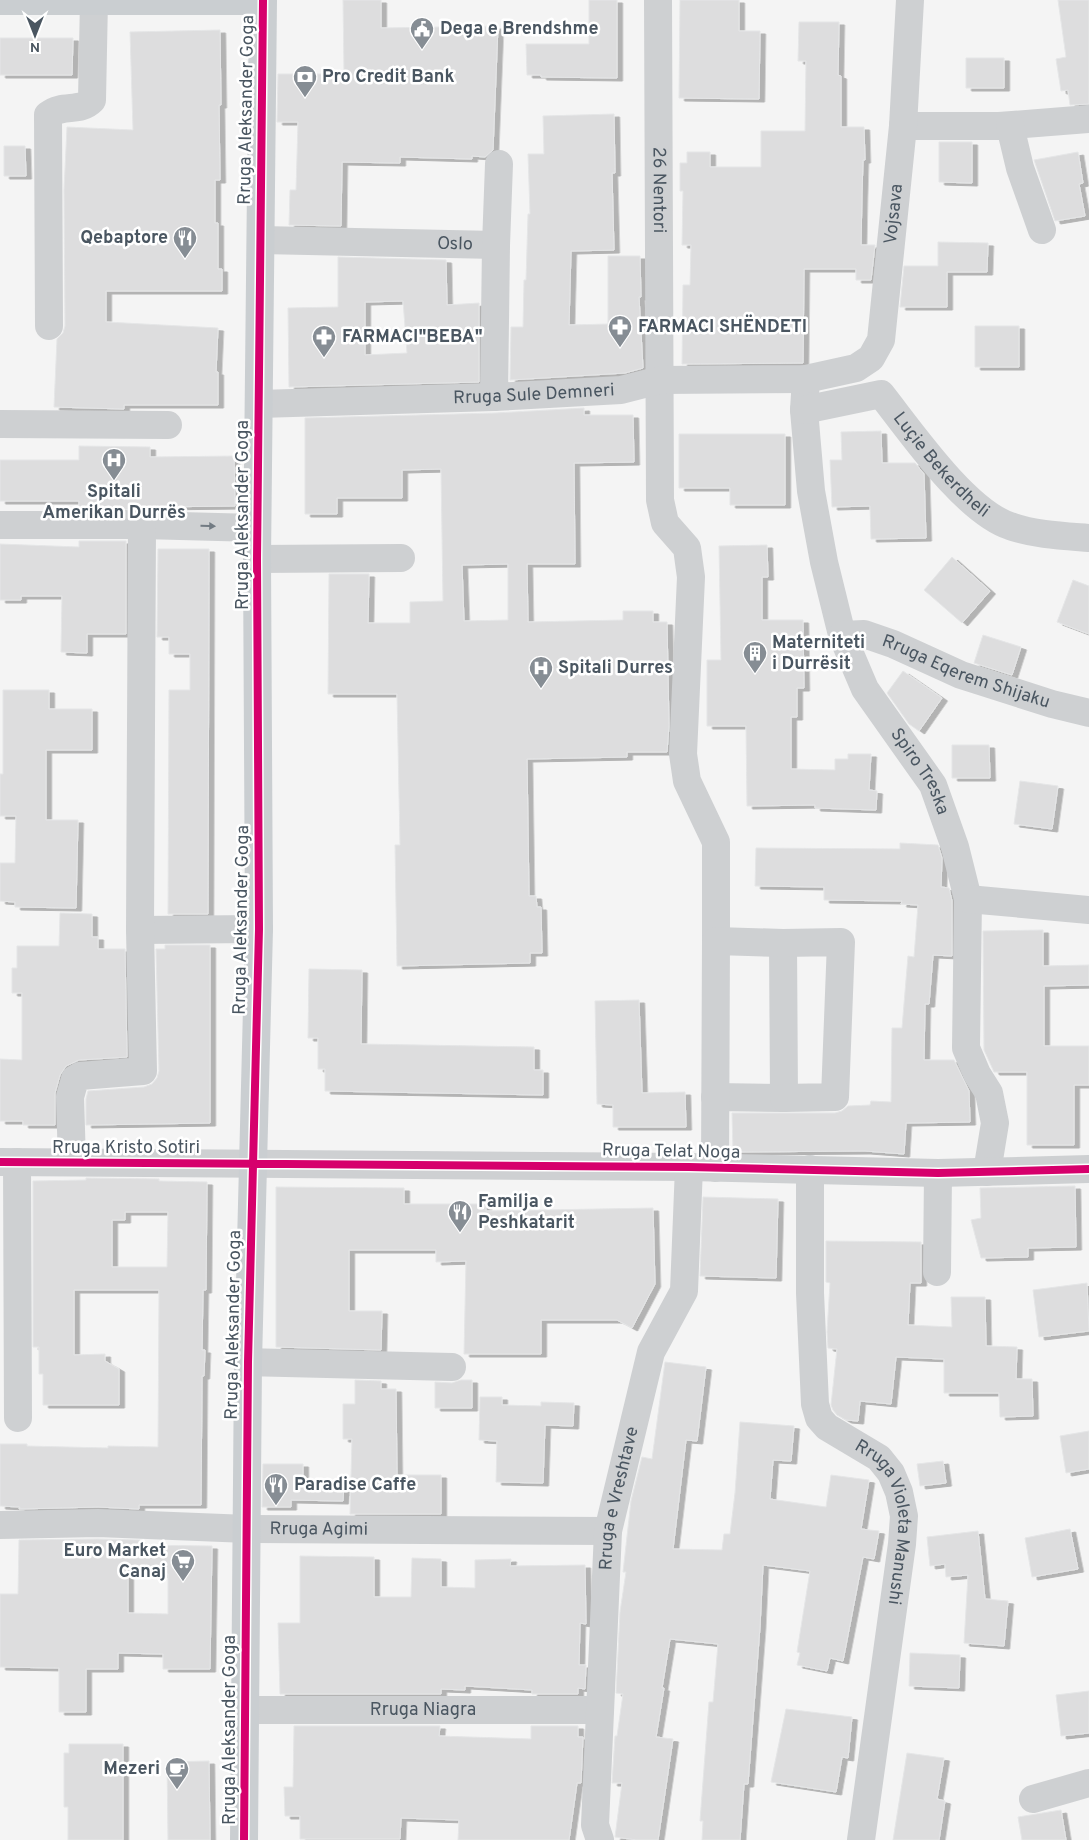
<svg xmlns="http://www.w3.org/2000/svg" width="1089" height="1840" font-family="Overpass,sans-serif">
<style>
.building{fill:#ddddde;stroke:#e5e6e7;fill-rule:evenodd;filter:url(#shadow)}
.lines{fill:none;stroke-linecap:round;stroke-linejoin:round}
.minor{stroke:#ced0d2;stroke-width:28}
.major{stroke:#caced1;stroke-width:28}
.cycleway-casing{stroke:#fff;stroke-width:11}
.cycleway{stroke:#d6006c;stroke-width:8}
.oneway{fill:#727b83}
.labels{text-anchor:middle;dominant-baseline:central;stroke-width:5;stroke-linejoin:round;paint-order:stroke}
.poi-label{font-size:18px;font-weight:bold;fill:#4a5661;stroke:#fff;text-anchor:start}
.street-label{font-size:18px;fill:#4a5661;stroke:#fff}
</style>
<defs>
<filter id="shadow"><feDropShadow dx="5.5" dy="3" stdDeviation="0" flood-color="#0004"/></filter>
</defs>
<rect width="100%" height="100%" fill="#f4f4f4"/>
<path class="building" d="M343,0H381V28L498,26L493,150L485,157L472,156V159L400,157V163L342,162L341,226L289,225L290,190H296L298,122H277L278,74H344Z
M589,0H617V78L541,77V75H527L526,44H589Z
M680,0H739V31H760L759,99L679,98Z
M1058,0H1089V104L1070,105L1068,90L1061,91L1056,59L1066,57Z
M799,22H839L838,75L841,76V127H864L865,160H863L862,193L861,245H875L871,280H856V269H804L803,363L682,364L683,285H690L691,245H682L683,191H680V163H687V152H710V167H761V131H805L806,61H798Z
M220,30L221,105H219L220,180H215V223H218V269H222V291H106V322L218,328L216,372H218V405H124V409L54,407L57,339L63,333L65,326L64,190L67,127L133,130L130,32Z
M0,38H73L72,75H0Z
M966,58H1004V88H966Z
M614,114L615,173H612L614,250L571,251L569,325L608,324V256H640L641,297H639L643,368L625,373L510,380L511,327H523L524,280H526L528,214H530L528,154H544L543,116Z
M939,142H972V183L939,182Z
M4,146H25L26,176H4Z
M1078,152L1083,183L1079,184L1085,216L1055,221L1034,160Z
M938,242L988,243L987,272H947V307H900L904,266H938Z
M338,257L446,260L447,305L479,303V382L289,387L288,308L338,307ZM403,301L407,353L365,355V302Z
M975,326H1019V367H975Z
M584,408V415H633L634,462L574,463L575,564H527L528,622L623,620V611H653V622H667L669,726L667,752H627V757L527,759L529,896H536L537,907H541L542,953H530V963L397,966L395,845H400L397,694H328L329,574H369L368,623H410V602L443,601L441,469L402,470V498H337V514H305V418L495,413ZM508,564V620L464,621L462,565Z
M881,431L882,463H915L924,474L926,538L871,539L870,506L832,507L830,460H842L841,432Z
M679,434H785V505H730V488H679Z
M79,446L150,447V457L234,456L235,506L150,507V510L79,509V501H0V460H79Z
M79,541H126V634H87V653L61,652L62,596H21V600H0V544L79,547Z
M767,545L768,577H762V620H803L804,688H797V717H791V769L835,770V759H848V754H871L869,790L877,791L876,810L815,808V805L747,806L746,726H707V660H721L719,546Z
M158,549H209L208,914H168L169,690H190V654H169V637H157Z
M952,557L990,591L962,623L924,590Z
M1073,580L1089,586V634L1057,622Z
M983,635L1021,647L1012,675L974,663Z
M903,671L942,698L919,731L909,724L887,693Z
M3,690H49V709H92V750H46V820H78L76,908L15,907V902L0,901V863H15L16,816H0V774H3Z
M952,745H989L990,778H952Z
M1020,781L1058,786L1052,829L1014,824Z
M900,843L938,845L942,858L941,887L949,888L952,901V956L933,955L929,1004H925L924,1060H954L969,1091L970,1122L906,1123L904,1154L865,1151L733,1152L732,1113H835L842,1111L848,1106L870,1105L871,1101L891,1102L892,1028H902L908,956L914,957L918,905L901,904L902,901L824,900V887L755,886L756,848L900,849Z
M60,913L92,914V937H98V949H125L127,1057L79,1060L66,1066L60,1075L55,1093V1125H23V1121H0V1059L22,1060V993H12V968H17V946H59Z
M1043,930V966L1089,965V985L1044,986V1046H1089V1085H1074V1145H1027V1072H994L984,1050L983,931Z
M165,945H210V1123L86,1125V1099L88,1091L144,1087L152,1084L157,1078L159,1071L156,949H165Z
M309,969L362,970L361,1044L534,1047V1070H543V1095L325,1091V1069H318V1038H308Z
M639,1000L642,1093L685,1092L686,1127H613V1105L597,1104L595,1001Z
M86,1178L159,1179V1181L207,1182L206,1290H203L202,1350H205L204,1376H202L201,1505H139V1509L98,1507L19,1509L20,1507L0,1506V1444H27V1446L108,1448V1446L158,1447L159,1290H74V1355L105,1354V1361L119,1369V1405H43V1374H39V1347H33V1181L86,1180ZM125,1212H168L167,1267H112V1220H125Z
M1075,1186L1076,1247L1028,1248V1257L981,1258L971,1220L981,1218L980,1188Z
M276,1187L404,1188V1204H486V1211L653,1208L655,1284L632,1328L617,1320H541V1354H464L466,1261L436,1262V1250H349V1311H382L381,1350L276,1347Z
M703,1197L778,1199L776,1278L700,1276Z
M826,1241L921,1242V1283H910L908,1325L952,1327L951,1297H985L986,1346L1017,1347L1016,1379H1032L1033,1416L1000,1417L999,1393H944V1359L896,1357L891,1404L860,1401L858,1421L846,1420L837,1415L833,1410L831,1405L837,1349L828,1348L827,1332L830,1283L826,1282Z
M1087,1283L1089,1331L1039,1337L1033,1290Z
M665,1362L706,1367L697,1441L686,1440L673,1549L722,1550L724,1534H730L735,1493L740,1422L794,1426L791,1461L773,1460L770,1499L826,1507L831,1475L869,1480L861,1529L879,1531L874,1559L863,1557L843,1661L830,1658L827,1671L797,1665L800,1653L797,1652L810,1571L763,1565L760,1627L748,1784H744L740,1840H702L703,1821H700L709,1702H713L718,1644L670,1639L662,1688H664L656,1737L673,1739L658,1840H637L615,1837L622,1783H612L615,1736H617L623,1694L616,1693L620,1612L626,1572H623L631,1501L642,1457L652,1459Z
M355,1380L381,1381V1389H396L397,1475H441V1514H350L352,1439H343V1404H355Z
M461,1380H472V1408H435V1382L452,1383Z
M480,1397H502V1405L541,1406V1402L574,1403L573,1426L545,1425L543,1483L496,1482L497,1441L479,1440Z
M1089,1431V1469L1066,1473L1060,1436Z
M943,1461L946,1483L920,1486L917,1464Z
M263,1464H303V1482L344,1484L343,1501L291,1500V1507H262Z
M1070,1529L1078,1569L1032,1577L1025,1538Z
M978,1531L985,1599L1008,1601L1004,1646L964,1643L968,1575L946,1577L945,1564L930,1566L927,1537Z
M98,1539L140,1540V1545L212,1546L210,1669H163V1654L118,1653V1669H86V1712H59V1668L0,1667V1594H18L19,1540ZM168,1574V1614L128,1613V1575Z
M300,1556L374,1557V1597H411L412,1558L441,1559V1587L475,1588V1560L511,1559L510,1566L585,1565L586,1624L580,1623L579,1665H586L585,1689L578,1688V1694H532V1690L465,1686V1690L441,1689V1694H280L278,1623H300Z
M910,1653L960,1655L959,1688L909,1686Z
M1089,1691V1733L1061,1736L1056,1695Z
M786,1709L852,1717L848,1758L842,1757L836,1792L771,1782Z
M294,1726H440L439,1736L531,1739V1726H578V1737H583L581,1783H577L569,1840H458L459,1820L401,1818L400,1839H300V1816H285L284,1787H293Z
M69,1744H123V1840H68V1807H64V1753H69Z
M907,1753L944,1758L937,1799L945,1801L939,1840H893Z
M209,1761L210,1840H168L167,1762Z
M1061,1810L1066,1840H1022L1018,1817Z"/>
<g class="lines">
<g class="minor">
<path id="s1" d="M658,0L660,500L665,523L687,548L691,577L683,754L687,781L716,842V941"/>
<path d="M903,126H999L1089,119"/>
<path d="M1010,126L1020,168L1042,230"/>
<path id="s2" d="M261,240L496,245"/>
<path d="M49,326L48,115C64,103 79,113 92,100L94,0"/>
<path id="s3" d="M806,379L804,410L811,491L824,562L842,635L865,689L933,785L955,847L968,899L966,1048L977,1074L989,1093L995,1123L987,1172"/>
<path d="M494,397L496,245L499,164"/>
<path id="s4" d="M259,404L494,397L621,390L660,380L806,379L856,368L871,358L881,340L903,126L910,0"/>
<path id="s5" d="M804,410L881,394C911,432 965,511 1010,526C1035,535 1063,536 1089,538"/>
<path d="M0,424L168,425"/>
<path d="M0,525H142L257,528"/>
<path d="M257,559L401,558"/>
<path id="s6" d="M842,635L864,634L893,644L961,675L1052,704L1089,713"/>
<path d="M968,899L1089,910"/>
<path d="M140,930L259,929"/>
<path d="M715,1097L784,1098L783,943"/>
<path d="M0,1162L689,1167L938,1173L1089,1169"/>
<path d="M17,1162L18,1418"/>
<path d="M72,1162L70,1097L75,1079L80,1076L143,1071L140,930L142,525"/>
<path d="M715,1168L716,941L783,943L841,942L835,1097L784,1098"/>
<path id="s7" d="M810,1169V1293L815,1404L819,1418L827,1427L879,1458L891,1473L899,1492L904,1516L902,1544L861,1840"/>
<path d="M937,1272L938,1173"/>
<path d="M248,1362L452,1367"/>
<path id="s8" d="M0,1525L98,1523L248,1529L608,1531"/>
<path id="s9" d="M245,1710H600"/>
<path d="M1033,1799L1089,1783"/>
<path id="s10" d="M600,1840L595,1825L608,1531L651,1352L684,1291L689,1167"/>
</g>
<path class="major" d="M0,1H263
M244,1840L248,1362L259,929L257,559L263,0"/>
<g class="cycleway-casing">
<path id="cycleway" d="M0,1162L689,1167L938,1173L1089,1169
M244,1840L248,1362L259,929L257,559L263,0"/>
</g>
<use href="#cycleway" class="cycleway"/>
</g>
<defs><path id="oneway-solid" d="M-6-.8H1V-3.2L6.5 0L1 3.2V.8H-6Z" transform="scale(1.25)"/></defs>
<use class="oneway" href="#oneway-solid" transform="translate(208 526) rotate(1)"/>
<defs>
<g id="civic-pin" transform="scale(1.25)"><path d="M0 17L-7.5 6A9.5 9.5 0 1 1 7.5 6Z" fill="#868d94" stroke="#fff"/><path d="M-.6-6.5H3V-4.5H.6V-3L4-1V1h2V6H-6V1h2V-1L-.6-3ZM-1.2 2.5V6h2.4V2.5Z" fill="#fff"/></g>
<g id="bank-pin" transform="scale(1.25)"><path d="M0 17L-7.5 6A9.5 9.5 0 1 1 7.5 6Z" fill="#868d94" stroke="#fff"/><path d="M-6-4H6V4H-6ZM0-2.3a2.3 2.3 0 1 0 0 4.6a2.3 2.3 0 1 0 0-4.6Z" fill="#fff"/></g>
<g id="restaurant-pin" transform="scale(1.25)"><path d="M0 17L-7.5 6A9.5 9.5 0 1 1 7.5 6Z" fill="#868d94" stroke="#fff"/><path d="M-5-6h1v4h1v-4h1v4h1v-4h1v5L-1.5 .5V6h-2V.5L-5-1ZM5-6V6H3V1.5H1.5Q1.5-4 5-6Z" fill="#fff"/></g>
<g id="pharmacy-pin" transform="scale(1.25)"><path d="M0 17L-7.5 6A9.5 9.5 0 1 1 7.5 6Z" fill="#868d94" stroke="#fff"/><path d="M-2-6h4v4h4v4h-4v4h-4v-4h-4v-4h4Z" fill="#fff"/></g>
<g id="hospital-pin" transform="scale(1.25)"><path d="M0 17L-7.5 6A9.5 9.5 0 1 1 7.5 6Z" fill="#868d94" stroke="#fff"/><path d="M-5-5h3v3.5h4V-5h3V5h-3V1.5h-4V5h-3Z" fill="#fff"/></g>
<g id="building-pin" transform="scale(1.25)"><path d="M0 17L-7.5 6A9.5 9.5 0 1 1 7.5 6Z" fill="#868d94" stroke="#fff"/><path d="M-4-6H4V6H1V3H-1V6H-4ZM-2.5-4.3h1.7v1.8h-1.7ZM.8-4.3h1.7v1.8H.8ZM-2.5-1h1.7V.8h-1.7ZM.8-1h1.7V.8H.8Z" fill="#fff"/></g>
<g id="supermarket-pin" transform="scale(1.25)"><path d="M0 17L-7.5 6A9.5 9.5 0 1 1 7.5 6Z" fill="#868d94" stroke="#fff"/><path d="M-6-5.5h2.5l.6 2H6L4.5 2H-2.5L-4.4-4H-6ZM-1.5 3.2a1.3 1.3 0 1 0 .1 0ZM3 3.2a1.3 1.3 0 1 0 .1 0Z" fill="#fff"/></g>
<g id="cafe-pin" transform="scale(1.25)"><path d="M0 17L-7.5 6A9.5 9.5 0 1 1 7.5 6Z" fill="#868d94" stroke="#fff"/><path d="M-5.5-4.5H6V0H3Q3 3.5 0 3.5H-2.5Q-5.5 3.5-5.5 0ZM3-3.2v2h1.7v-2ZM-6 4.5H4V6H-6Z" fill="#fff"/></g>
</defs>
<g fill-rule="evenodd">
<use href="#civic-pin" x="422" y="29"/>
<use href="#bank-pin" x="305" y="77"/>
<use href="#restaurant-pin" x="185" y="238"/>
<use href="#pharmacy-pin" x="620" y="327"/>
<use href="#pharmacy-pin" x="324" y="337"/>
<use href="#hospital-pin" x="114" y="460"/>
<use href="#building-pin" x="755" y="653"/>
<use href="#hospital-pin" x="541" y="668"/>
<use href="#restaurant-pin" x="460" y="1212"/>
<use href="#restaurant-pin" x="276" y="1485"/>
<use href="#supermarket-pin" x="183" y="1561"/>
<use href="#cafe-pin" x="177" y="1769"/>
</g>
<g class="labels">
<g class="poi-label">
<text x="440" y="29">Dega e Brendshme</text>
<text x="322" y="77">Pro Credit Bank</text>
<text x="168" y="238" text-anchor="end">Qebaptore</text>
<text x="638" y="327">FARMACI SHËNDETI</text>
<text x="342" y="337">FARMACI"BEBA"</text>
<text x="114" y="492" text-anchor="middle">Spitali<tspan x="114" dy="21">Amerikan Durrës</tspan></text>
<text x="772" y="643">Materniteti<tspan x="772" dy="21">i Durrësit</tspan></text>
<text x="558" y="668">Spitali Durres</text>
<text x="478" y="1202">Familja e<tspan x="478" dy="21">Peshkatarit</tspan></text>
<text x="294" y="1485">Paradise Caffe</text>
<text x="166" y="1551" text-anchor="end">Euro Market<tspan x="166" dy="21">Canaj</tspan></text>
<text x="160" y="1769" text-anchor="end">Mezeri</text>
</g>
<g class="street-label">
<text transform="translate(247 110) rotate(-89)">Rruga Aleksander Goga</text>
<text stroke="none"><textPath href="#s1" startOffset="190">26 Nentori</textPath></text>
<text stroke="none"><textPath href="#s4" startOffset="765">Vojsava</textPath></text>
<text stroke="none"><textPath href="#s2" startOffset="194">Oslo</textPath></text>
<text stroke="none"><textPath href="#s4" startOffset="275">Rruga Sule Demneri</textPath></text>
<text stroke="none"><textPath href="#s5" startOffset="172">Luçie Bekerdheli</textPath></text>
<text transform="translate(243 515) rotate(-90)">Rruga Aleksander Goga</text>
<text stroke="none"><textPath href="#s6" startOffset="131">Rruga Eqerem Shijaku</textPath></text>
<text stroke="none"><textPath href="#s3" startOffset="418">Spiro Treska</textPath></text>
<text transform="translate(242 920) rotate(-89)">Rruga Aleksander Goga</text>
<text x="126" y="1148">Rruga Kristo Sotiri</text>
<text transform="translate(671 1152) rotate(1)">Rruga Telat Noga</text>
<text transform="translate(234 1325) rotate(-89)">Rruga Aleksander Goga</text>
<text stroke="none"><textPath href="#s10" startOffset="344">Rruga e Vreshtave</textPath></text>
<text stroke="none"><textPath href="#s7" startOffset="386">Rruga Violeta Manushi</textPath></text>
<text stroke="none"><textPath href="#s8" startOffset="319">Rruga Agimi</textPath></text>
<text stroke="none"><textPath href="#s9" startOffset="178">Rruga Niagra</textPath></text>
<text transform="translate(230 1730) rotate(-90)">Rruga Aleksander Goga</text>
</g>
</g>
<g transform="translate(35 35) rotate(180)" stroke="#ffffff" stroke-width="4" paint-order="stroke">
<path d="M0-4L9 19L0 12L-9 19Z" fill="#4a5661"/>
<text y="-8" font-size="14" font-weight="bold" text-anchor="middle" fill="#4a5661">N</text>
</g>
</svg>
